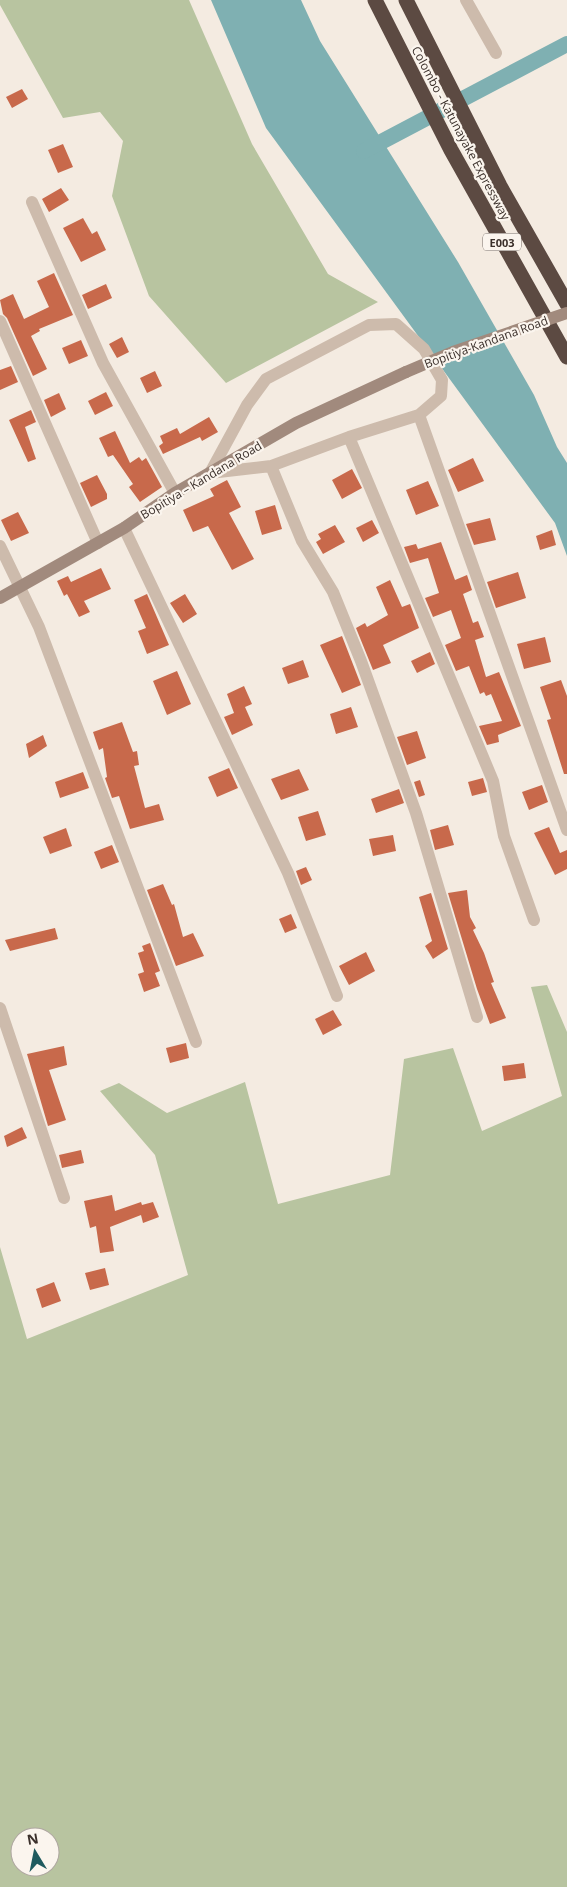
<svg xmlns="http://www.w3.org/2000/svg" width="567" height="1887" font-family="'Open Sans',sans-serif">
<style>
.green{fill:#b8c4a0;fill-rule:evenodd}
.water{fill:#7fb0b2}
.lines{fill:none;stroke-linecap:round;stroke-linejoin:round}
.canal{stroke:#7fb0b2;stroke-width:16}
.building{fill:#c8694b}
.street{stroke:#cdbbac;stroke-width:12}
.secondary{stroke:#a18a7d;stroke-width:12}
.highway{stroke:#5c4a42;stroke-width:15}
.secondary-bridge{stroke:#a18a7d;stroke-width:12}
.labels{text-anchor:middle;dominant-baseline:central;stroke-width:4.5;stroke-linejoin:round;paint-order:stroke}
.shield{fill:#fbf5ee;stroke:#756b66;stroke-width:1}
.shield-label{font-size:11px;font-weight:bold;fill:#3b302b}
.street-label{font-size:12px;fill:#3b302b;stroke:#fbf5ee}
</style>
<rect width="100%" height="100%" fill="#f4ebe1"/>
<path class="green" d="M0,0H189L252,144L328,274L378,302L226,383L149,296L112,196L123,141L100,112L63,118L0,5Z
M547,985L567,1032V1887H0V1247L27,1339L188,1275L155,1155L100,1091L119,1083L167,1113L245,1082L278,1204L390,1175L404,1059L453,1048L482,1131L562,1096L531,987ZM20,1837H50V1867H20Z"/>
<path class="water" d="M211,0H301L320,41L458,262L534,395L557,447L567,463V556L555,523L266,128Z"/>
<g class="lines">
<path class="canal" d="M364,151L567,44"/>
</g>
<path class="building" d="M22,89L28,99L12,108L6,97Z
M63,144L73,167L58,173L48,150Z
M61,188L69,200L49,212L42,199Z
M83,218L92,234L97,231L106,250L81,262L63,228Z
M54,273L73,315L39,329L40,331L31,336L47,369L33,376L7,318L3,314L0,300L13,294L24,319L49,307L37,281Z
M106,284L112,298L88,309L82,295Z
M122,337L129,352L117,358L109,344Z
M81,340L88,356L69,364L62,348Z
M11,366L18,382L0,390V370Z
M155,371L162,386L147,393L140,378Z
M106,392L113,406L95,415L88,401Z
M59,393L66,409L51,417L44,400Z
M31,410L36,422L25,427L36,459L28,462L9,420Z
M209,417L218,432L202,441L200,437L163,454L159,446L163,443L160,436L177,428L180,434Z
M115,431L130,463L139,457L142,461L146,458L162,487L140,502L129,487L133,484L113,455L108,457L99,438Z
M473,458L484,481L458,492L448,470Z
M352,469L362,488L342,499L332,480Z
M97,475L107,494V499L91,507L80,483Z
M227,480L241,507L229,513L254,559L232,570L208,526L193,532L183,510L214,496L210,489Z
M428,481L439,506L416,515L406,490Z
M275,505L282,529L262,535L255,511Z
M18,512L29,533L11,541L1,520Z
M490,518L496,540L474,545L466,524Z
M372,520L379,533L363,542L356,528Z
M335,525L345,542L323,554L316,542L321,539L318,534Z
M552,530L556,545L540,550L536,536Z
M441,542L455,580L467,575L472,590L463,594L473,623L478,621L484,637L475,640L486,677L499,672L521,726L498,735L499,742L487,745L479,726L502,721L491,694L486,696L484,692L480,694L469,666L456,671L445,645L461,638L451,610L433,617L425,598L439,593L428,558L410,563L404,547L416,544L418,549Z
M101,568L111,589L84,601L90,612L79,617L67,594L64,596L57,581L68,576L71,582Z
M518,572L526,598L496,608L487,582Z
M390,580L402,607L410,604L419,628L383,645L391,663L373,670L356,628L365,623L367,627L388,615L376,587Z
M147,594L169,645L147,654L138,631L146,628L134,600Z
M185,594L197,614L183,623L170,603Z
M342,636L361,685L342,693L320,645Z
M545,637L551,662L524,669L517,644Z
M430,652L435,664L417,673L411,661Z
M303,660L309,677L288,684L282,668Z
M177,671L191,704L167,715L153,681Z
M561,680L567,696V774H564L547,720L551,719L540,687Z
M244,686L252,704L245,707L253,725L232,735L224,717L234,713L227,694Z
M351,707L358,727L336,734L330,714Z
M122,722L133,752L137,751L139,765L134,766L145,808L159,804L164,820L130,829L119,796L112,798L105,778L107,777L103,748L99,750L93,732Z
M417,731L426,758L407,765L397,737Z
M43,735L47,746L29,758L26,744Z
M229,768L238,788L217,797L208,777Z
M299,769L309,790L281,800L271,779Z
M83,772L89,788L60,798L55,782Z
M483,778L487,792L472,796L468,782Z
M420,780L425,795L419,797L414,782Z
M542,785L548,802L529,810L522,792Z
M399,789L404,803L376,813L371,799Z
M318,811L326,835L306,841L298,817Z
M448,825L454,845L435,850L430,830Z
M549,827L560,853L567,850V869L555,875L534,833Z
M66,828L72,846L50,854L43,837Z
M393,835L396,851L373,856L369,839Z
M112,845L119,862L101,869L94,852Z
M306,867L312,880L301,885L296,871Z
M163,884L172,905L174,904L183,937L193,933L204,956L176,966L147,890Z
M467,890L470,917L476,928L473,930L484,953L494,982L491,983L506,1018L490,1024L477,989L448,893Z
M431,893L448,949L433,959L425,946L432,941L419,897Z
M291,914L297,928L285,933L279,919Z
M55,928L58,939L10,951L5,940Z
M150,943L160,971L155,973L160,986L144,992L138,974L144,972L138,953L144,951L142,946Z
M366,952L375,971L349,985L339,966Z
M333,1010L342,1025L323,1035L315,1019Z
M186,1043L189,1058L170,1063L166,1048Z
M64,1046L67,1065L49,1070L66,1120L48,1126L27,1054Z
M524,1063L526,1078L504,1081L502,1066Z
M22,1127L27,1138L7,1147L4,1136Z
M81,1150L84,1163L62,1168L59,1155Z
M112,1195L115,1211L141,1202L142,1205L153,1202L159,1217L143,1223L141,1215L110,1227L114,1251L100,1253L96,1226L90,1228L84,1201Z
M105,1268L109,1285L90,1290L85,1273Z
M54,1282L61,1301L42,1308L36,1289Z"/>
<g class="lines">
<path class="street" d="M466,0L496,53
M32,202L103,363L175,493
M0,321L98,543
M396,324L424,349L442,380L441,396L419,415L349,437L271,466L210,473L247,405L266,379L369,325Z
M419,415L567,830
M349,437L493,781L504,836L534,920
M271,466L302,541L333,592L361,661L416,813L477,1017
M124,528L288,873L337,996
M0,546L39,627L196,1042
M0,1008L64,1198"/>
<path class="secondary" d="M0,598L124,528L175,493L296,423L406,372"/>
<path class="highway" d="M375,0L451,150L567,357
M406,0L500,186L567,304"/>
<path class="secondary-bridge" d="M406,372L453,352L567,313"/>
</g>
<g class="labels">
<rect class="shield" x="483" y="233.5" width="38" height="17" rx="4"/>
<g class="shield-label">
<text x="502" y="242">E003</text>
</g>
<g class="street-label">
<text transform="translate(461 133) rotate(62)">Colombo - Katunayake Expressway</text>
<text transform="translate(486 342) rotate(-20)">Bopitiya-Kandana Road</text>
<text transform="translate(201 480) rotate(-31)">Bopitiya – Kandana Road</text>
</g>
</g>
<g transform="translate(35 1852) rotate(350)"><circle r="24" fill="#fbf5ee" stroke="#aea6a0"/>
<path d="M0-4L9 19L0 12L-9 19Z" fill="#1f5a5e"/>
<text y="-8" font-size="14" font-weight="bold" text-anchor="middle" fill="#3b302b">N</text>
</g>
</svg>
